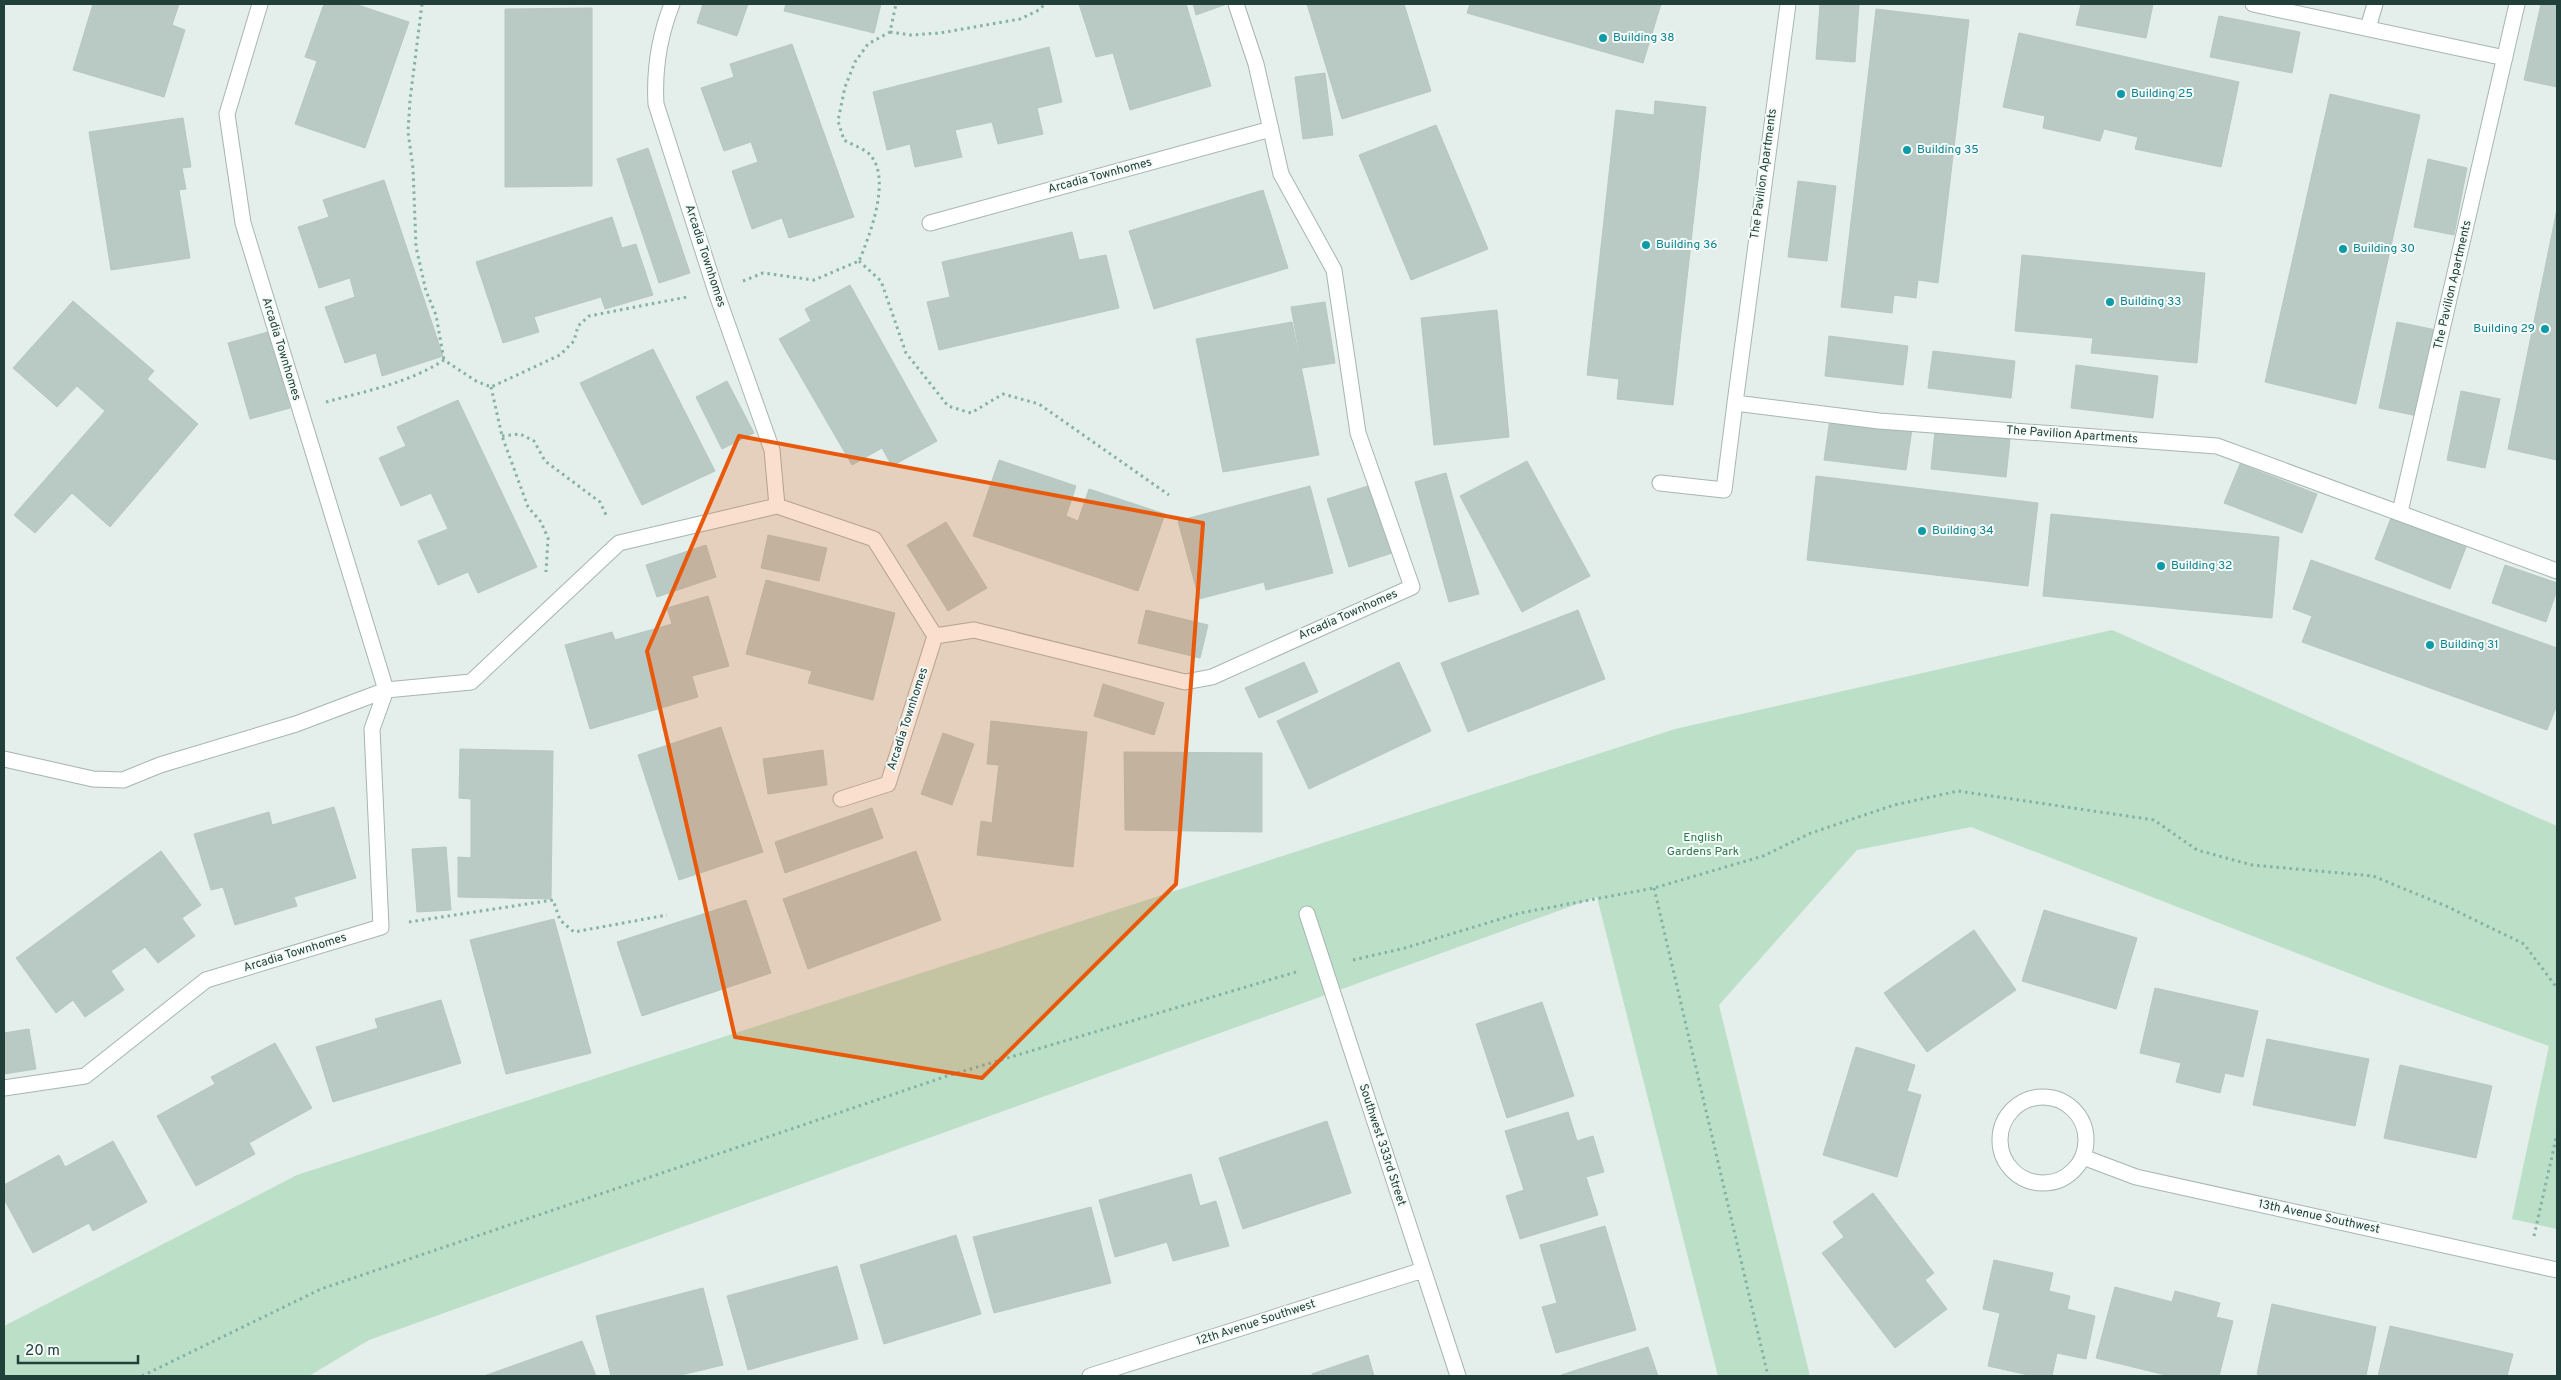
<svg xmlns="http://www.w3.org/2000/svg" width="2561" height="1380" font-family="Overpass,sans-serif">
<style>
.green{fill:#bcdfc8}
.building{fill:#b9c9c3;stroke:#b6c8c1}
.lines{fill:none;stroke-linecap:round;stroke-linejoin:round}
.minor-casing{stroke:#a6b6b2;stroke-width:17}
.path{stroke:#83b2a6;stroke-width:3;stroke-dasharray:2.5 4;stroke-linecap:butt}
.minor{stroke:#fff;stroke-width:15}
.marked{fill:#e8590c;fill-opacity:0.2;stroke:#e8590c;stroke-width:4;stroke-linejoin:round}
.culture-dot{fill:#0f9aa8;stroke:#f4faf7;stroke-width:2}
.labels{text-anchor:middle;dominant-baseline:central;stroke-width:4;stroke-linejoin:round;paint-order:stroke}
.culture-label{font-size:12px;fill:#0d838f;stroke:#f4faf7;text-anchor:start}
.street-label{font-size:12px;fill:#22403a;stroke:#f4faf7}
.park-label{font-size:12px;fill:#2b784e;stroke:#f4faf7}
</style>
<rect width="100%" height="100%" fill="#e4eeea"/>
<path class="green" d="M2112,630L2557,826V1229L2512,1219L2549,1046L2387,988L1971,827L1857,850L1719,1005L1810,1376H1718L1597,897L369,1340L309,1376H4V1326L297,1175L1675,729Z"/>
<path class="building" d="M93,4H179L172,25L185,30L164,97L73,70Z
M324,4H355L409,22L365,148L295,124L317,61L305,57Z
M703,4H748L737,36L697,23Z
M786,4H881L874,33L784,11Z
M1079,4H1186L1211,86L1130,110L1113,53L1096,57Z
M1193,4H1227L1196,15Z
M1307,4H1404L1431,91L1342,119Z
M1470,4H1661L1643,63L1467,13Z
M1820,4H1859L1855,62L1816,59Z
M2081,4H2153L2146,38L2076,25Z
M2541,4L2557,6V87L2524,80Z
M592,8V186L505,187V9Z
M1876,9L1969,20L1938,283L1918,280L1916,298L1894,295L1892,313L1841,307Z
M2219,16L2300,32L2292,73L2210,57Z
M2019,33L2239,82L2221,167L2135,149L2138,137L2104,129L2100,141L2043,128L2045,116L2003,107Z
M792,44L854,217L789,238L782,218L752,229L732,171L758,162L751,142L724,151L701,88L734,77L730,64Z
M1049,47L1062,102L1037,108L1043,134L998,144L992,122L955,130L962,157L915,167L910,144L887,150L873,92Z
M1325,73L1333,135L1303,139L1295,77Z
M2330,94L2420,115L2356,404L2265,382Z
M1655,101L1706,107L1673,405L1617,399L1619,379L1587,375L1616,110L1654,115Z
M183,118L191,167L182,168L186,189L179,190L190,258L111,270L89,132Z
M1436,125L1488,249L1411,280L1359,155Z
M648,148L690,273L659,283L617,159Z
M2428,159L2467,168L2454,235L2414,227Z
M384,180L443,356L382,376L376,353L345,363L325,307L355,297L350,278L319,288L298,227L329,217L323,200Z
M1798,181L1836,186L1827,261L1788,257Z
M1263,190L1288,268L1154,309L1129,231Z
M2557,209V460L2508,449Z
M612,217L622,248L636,244L653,295L605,309L601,297L534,317L539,332L503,343L476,262Z
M1072,232L1079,260L1106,255L1119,308L939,350L927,302L950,297L942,262Z
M2022,255L2205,273L2197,363L2091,353L2093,338L2015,331Z
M850,285L937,441L892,466L882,448L852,465L779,339L811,321L805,309Z
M73,301L154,371L147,379L198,424L110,527L72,493L35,533L14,515L105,411L77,386L57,407L13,368Z
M1325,302L1335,363L1302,368L1291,307Z
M1497,310L1509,437L1434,445L1421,318Z
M1292,322L1319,455L1223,472L1196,339Z
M2397,322L2436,330L2418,416L2379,408Z
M268,332L290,408L250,419L228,343Z
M1829,336L1908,346L1903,385L1825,376Z
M653,349L715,471L642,505L580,383Z
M1933,351L2015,361L2011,398L1928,388Z
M2076,365L2158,376L2153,418L2071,408Z
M727,381L754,433L722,449L696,397Z
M2461,391L2500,399L2485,468L2447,460Z
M458,400L537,567L478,593L468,572L438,585L418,541L448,529L431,493L401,506L379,458L406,446L397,427Z
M1830,419L1912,429L1906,470L1824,460Z
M1935,431L2010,439L2006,477L1931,469Z
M999,460L1076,486L1066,516L1078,521L1089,489L1165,514L1138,591L973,536Z
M1527,461L1590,576L1522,612L1460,496Z
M2240,464L2317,494L2302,533L2224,503Z
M1446,473L1479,594L1449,602L1415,482Z
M1816,476L2038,503L2028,586L1807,560Z
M1371,485L1392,553L1349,567L1327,499Z
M1310,486L1333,573L1266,590L1264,582L1199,599L1178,521Z
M2051,514L2279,537L2272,618L2043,596Z
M2391,518L2466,547L2450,589L2375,559Z
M946,522L987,588L948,611L907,545Z
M768,535L827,548L819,581L761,568Z
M706,545L716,577L657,597L646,565Z
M2311,560L2557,648V705L2547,730L2302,642L2312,616L2293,609Z
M2505,565L2557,583V590L2546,622L2492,603Z
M766,580L895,613L873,700L808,683L812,671L746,654Z
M708,596L729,666L692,676L698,697L590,729L565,645L612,632L615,640L672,624L667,608Z
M1146,610L1208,625L1200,658L1138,643Z
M1578,610L1605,679L1468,732L1441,663Z
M1304,662L1318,692L1259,718L1245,688Z
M1399,662L1431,731L1309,789L1277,721Z
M1103,684L1164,703L1154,735L1094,716Z
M991,721L1087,732L1073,867L977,855L981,821L992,823L999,765L987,764Z
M721,727L763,852L679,880L638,755Z
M943,733L974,744L952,805L921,794Z
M460,749L553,751L551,899L458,897V857L471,858V799L459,798Z
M823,750L827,785L768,794L763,759Z
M1124,752L1262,753V832L1125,830Z
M334,807L356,878L294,897L297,906L235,925L223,887L211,890L194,834L269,812L272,825Z
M872,808L883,838L785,873L775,842Z
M446,847L451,910L417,912L412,849Z
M161,851L201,905L182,918L195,936L158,963L145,947L111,971L124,990L85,1017L73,1000L56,1013L16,958Z
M916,851L941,920L808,969L783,899Z
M746,900L771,973L642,1016L617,942Z
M2044,910L2137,938L2116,1009L2022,981Z
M554,919L591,1053L506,1074L470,940Z
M1974,930L2016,990L1927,1052L1884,993Z
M2155,988L2258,1011L2243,1077L2225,1073L2220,1093L2176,1082L2181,1063L2140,1053Z
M441,1000L461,1063L333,1102L316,1047L378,1028L375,1019Z
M1542,1002L1574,1096L1507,1118L1476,1024Z
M29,1029L36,1069L4,1074V1033Z
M2267,1039L2369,1059L2355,1126L2253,1105Z
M275,1043L312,1108L249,1143L255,1154L196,1186L157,1116L215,1084L211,1077Z
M1856,1047L1915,1065L1907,1091L1921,1095L1897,1177L1823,1155Z
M2400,1065L2492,1086L2476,1158L2384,1138Z
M1568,1112L1577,1141L1593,1136L1604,1172L1586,1177L1598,1215L1520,1239L1506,1196L1524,1190L1505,1131Z
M1327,1121L1351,1193L1243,1229L1219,1158Z
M113,1141L147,1202L93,1231L89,1223L33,1253L4,1199V1185L59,1155L65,1167Z
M1191,1174L1200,1206L1216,1201L1229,1246L1173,1261L1167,1242L1115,1257L1099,1200Z
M1873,1193L1934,1273L1925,1280L1947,1309L1895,1348L1822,1253L1844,1237L1833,1222Z
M1091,1207L1111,1283L994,1313L973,1237Z
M1605,1226L1636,1330L1556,1353L1542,1307L1557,1303L1540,1245Z
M956,1235L981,1314L884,1344L860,1265Z
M1994,1260L2053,1273L2049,1291L2070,1296L2067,1309L2095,1316L2086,1359L2057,1353L2052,1376H2033L1988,1366L2000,1313L1983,1309Z
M837,1266L858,1339L748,1370L727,1296Z
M2115,1287L2172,1302L2175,1291L2220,1303L2216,1317L2233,1321L2219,1376H2170L2096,1358Z
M703,1288L723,1365L677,1376H611L596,1316Z
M2272,1304L2376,1327L2366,1376H2268L2257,1374Z
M2390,1326L2513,1354L2507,1376H2378Z
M582,1341L596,1376H484Z
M1648,1347L1658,1376H1561V1375Z
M1368,1355L1374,1376H1312V1374Z"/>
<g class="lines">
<g class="minor-casing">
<path id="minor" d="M672,4C659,37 654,69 656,104L716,292L772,450L777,506L874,539L935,636
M2253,4L2505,58
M2368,28L2375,4
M930,223L1271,129
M1735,403L1788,4
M1660,483L1724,490L1735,403L1879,421L2217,446L2557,571
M2400,512L2517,4
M4,759L93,779L123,780L160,765L296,724L386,690L471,682L619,543L777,506
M841,799L888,784L935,636L974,630L1185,682L1212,677L1412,587L1358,433L1334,270L1281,174L1256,64L1236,4
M1307,914L1458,1376
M4,1088L85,1076L206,980L381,927L372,729L386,690L243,223L227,114L260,4
M2000 1140a43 43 0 1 1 86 0a43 43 0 1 1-86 0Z
M2083,1157L2136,1177L2557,1270
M1090,1376L1423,1270"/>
</g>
<path class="path" d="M422,4L410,100L408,132L413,168L416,247L426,291L436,315L444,360
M890,32L911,35L940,33L1020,19L1039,10L1045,4
M859,261L881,281L906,353L948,406L971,413L1003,394L1039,404L1169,495
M743,281L763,273L814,280L859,261C870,235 891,180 871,156C866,149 852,145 844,140L838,121L845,87L855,62L868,44L890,32L896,4
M491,387L502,436L528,507L541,522L548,538L546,572
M326,402C366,391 409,383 444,360L476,381L491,387L560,355L574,341L578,326L589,316L687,297
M502,436L520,434L534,441L545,461L600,502L607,517
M1654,888L1768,1376
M409,922L553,900L560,920L574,932L667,915
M1353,960L1405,948L1520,913L1654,888L1763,856L1811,833L1894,805L1958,791L2154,820L2197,850L2252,865L2373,876L2446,906L2524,944L2557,988
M2534,1236L2557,1134
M142,1376L321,1289L947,1076L1296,972"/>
<use href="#minor" class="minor"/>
</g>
<path class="marked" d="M739,436L1203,523L1176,884L982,1078L735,1037L647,651Z"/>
<g class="culture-dot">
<circle cx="1603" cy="38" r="5"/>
<circle cx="2121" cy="94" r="5"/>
<circle cx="1907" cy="150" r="5"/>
<circle cx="1646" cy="245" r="5"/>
<circle cx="2343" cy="249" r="5"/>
<circle cx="2110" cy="302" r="5"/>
<circle cx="2545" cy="329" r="5"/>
<circle cx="1922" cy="531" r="5"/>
<circle cx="2161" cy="566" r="5"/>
<circle cx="2430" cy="645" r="5"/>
</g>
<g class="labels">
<g class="culture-label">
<text x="1613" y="38">Building 38</text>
<text x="2131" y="94">Building 25</text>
<text x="1917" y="150">Building 35</text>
<text x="1656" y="245">Building 36</text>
<text x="2353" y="249">Building 30</text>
<text x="2120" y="302">Building 33</text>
<text x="2535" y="329" text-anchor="end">Building 29</text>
<text x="1932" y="531">Building 34</text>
<text x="2171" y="566">Building 32</text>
<text x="2440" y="645">Building 31</text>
</g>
<g class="street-label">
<text transform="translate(1764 174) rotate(-82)">The Pavilion Apartments</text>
<text transform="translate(1100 176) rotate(-15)">Arcadia Townhomes</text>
<text transform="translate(705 256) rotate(72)">Arcadia Townhomes</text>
<text transform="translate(2453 285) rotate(-77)">The Pavilion Apartments</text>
<text transform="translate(281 349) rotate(73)">Arcadia Townhomes</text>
<text transform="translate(2072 435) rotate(4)">The Pavilion Apartments</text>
<text transform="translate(1348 615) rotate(-24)">Arcadia Townhomes</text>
<text transform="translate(908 719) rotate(-72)">Arcadia Townhomes</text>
<text transform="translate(295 953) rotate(-17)">Arcadia Townhomes</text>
<text transform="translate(1382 1145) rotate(72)">Southwest 333rd Street</text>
<text transform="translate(2319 1217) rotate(12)">13th Avenue Southwest</text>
<text transform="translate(1256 1323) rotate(-18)">12th Avenue Southwest</text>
</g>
<g class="park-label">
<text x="1703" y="838">English<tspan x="1703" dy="14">Gardens Park</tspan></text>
</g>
</g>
<rect width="2561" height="1380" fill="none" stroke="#22403a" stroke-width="10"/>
<path d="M18 1355v8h120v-8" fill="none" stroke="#22403a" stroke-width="2.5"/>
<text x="25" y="1355" font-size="15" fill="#22403a" stroke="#f4faf7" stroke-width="4" paint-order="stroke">20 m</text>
</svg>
